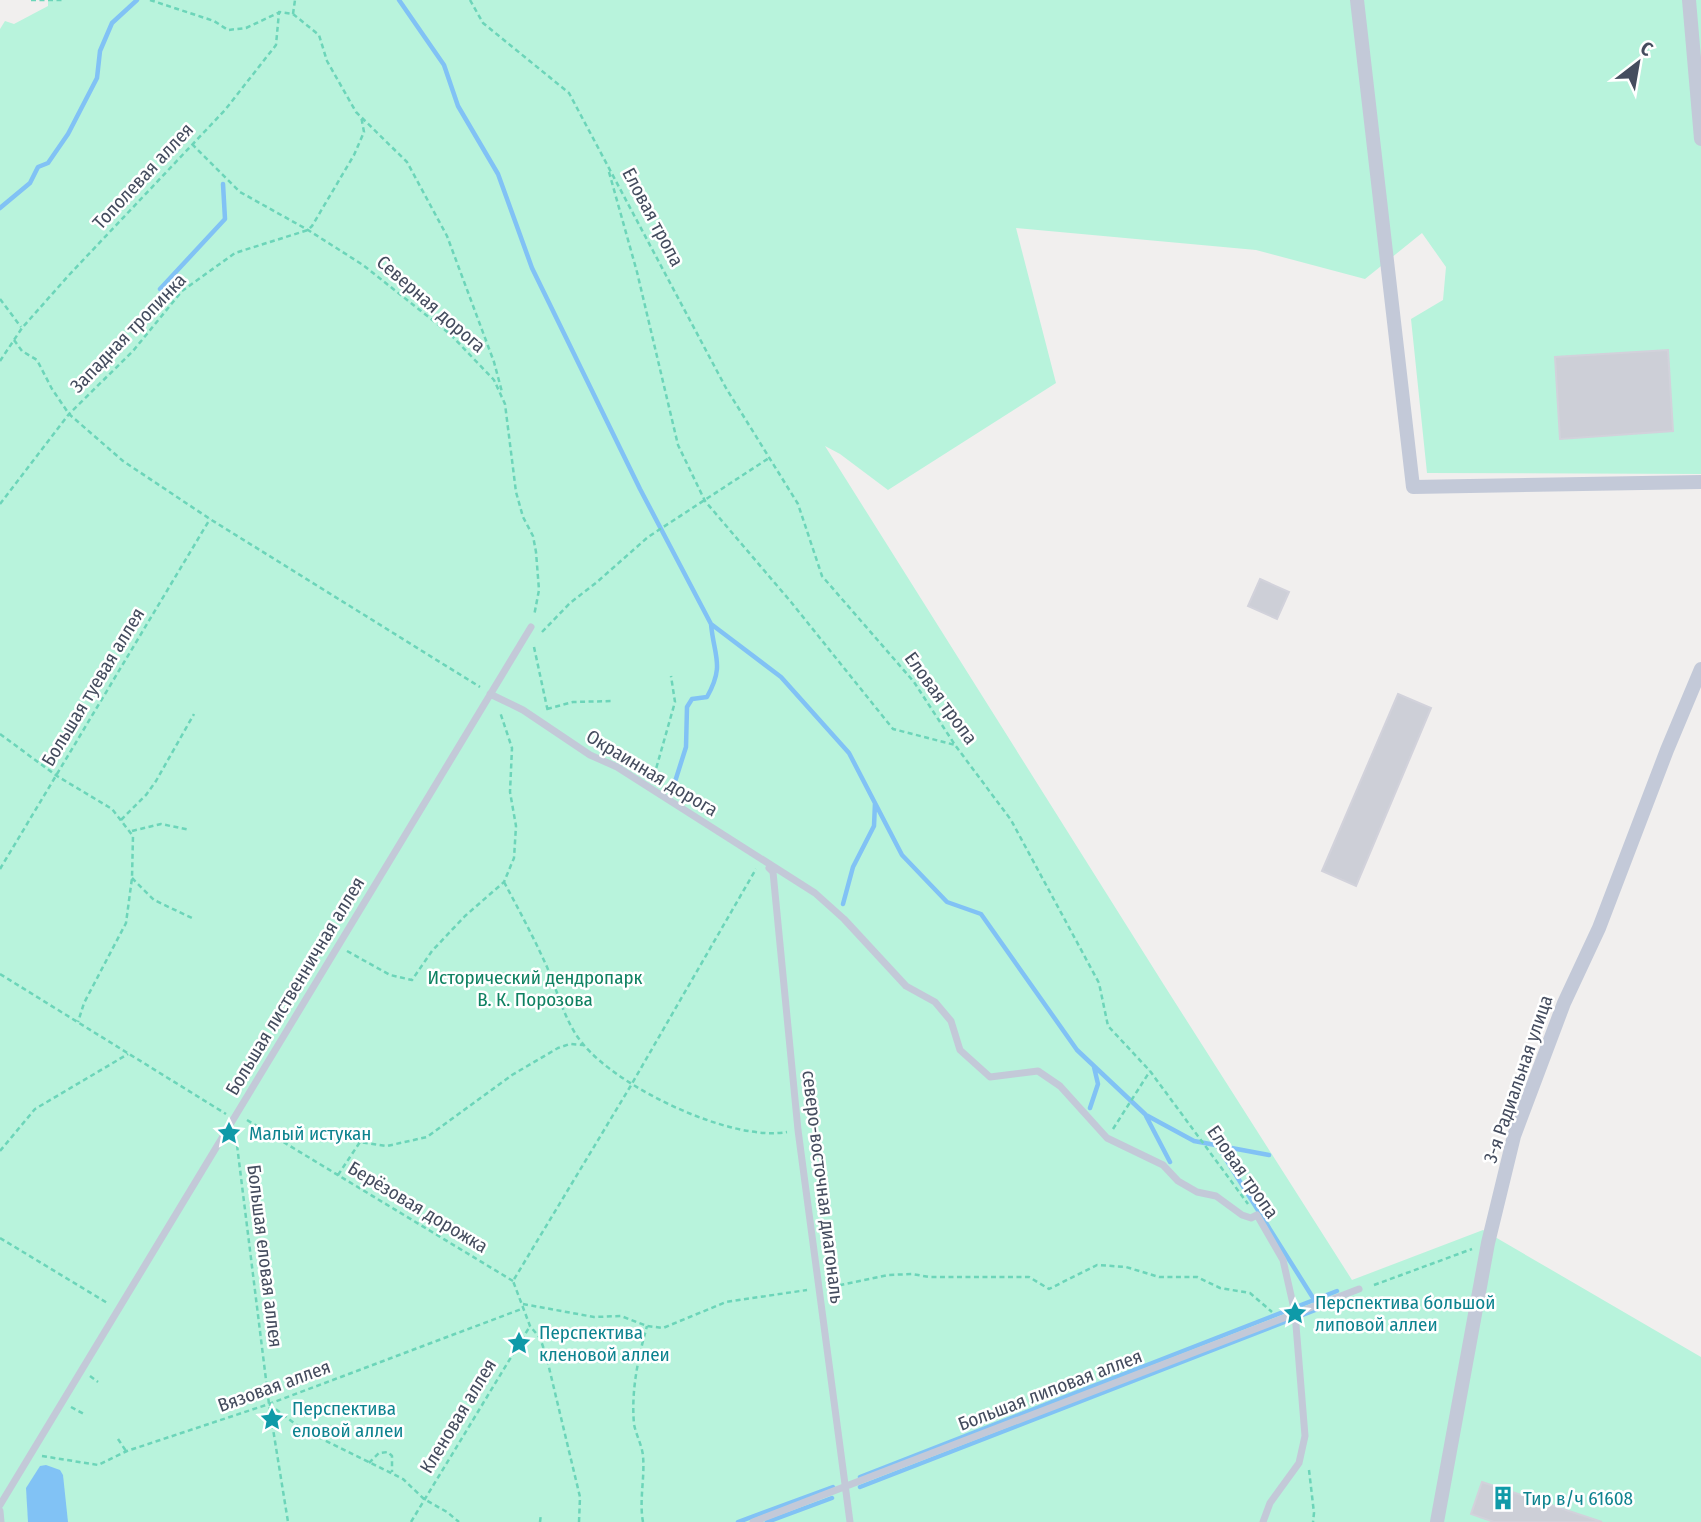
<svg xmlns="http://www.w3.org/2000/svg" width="1701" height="1522" font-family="'Fira Sans Condensed',sans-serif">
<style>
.green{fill:#b8f3dc}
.water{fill:#81c2f5}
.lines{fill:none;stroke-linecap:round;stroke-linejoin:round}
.stream{stroke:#81c2f5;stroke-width:4.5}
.building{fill:#cdcfd7;stroke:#d2d2db;stroke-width:2}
.path{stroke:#6cd5b9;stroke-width:2.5;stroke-dasharray:5 3.5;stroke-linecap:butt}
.service{stroke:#c3c9d8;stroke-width:7}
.minor{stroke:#c3c9d8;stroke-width:14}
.labels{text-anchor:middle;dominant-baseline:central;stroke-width:5;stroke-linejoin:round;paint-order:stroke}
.street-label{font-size:19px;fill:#444c5e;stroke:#fff}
.park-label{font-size:19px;fill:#0e8161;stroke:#fff}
.culture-label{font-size:19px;fill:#0d838f;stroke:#fff;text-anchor:start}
</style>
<rect width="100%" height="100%" fill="#f1efee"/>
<path class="green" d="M48,0H1701V474L1427,473L1411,319L1443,300L1446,267L1422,233L1365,279L1256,250L1016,228L1056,383L888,490L840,454L825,446L1164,985L1352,1280L1483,1230L1701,1357V1522H0V29L5,21L14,24L48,6Z"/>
<path class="water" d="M46,1465L60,1470L63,1475L68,1522H28L26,1488L40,1466Z"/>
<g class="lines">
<path class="stream" d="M399,0L444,65L458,106L498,174L532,268L640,489L711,624L781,677L849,753L902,855L947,902L981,914L1077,1050L1146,1115L1194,1141L1269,1155
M0,208L30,183L38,167L48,163L68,134L97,78L100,51L112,23L137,0
M160,289L225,219L223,184
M673,788L686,747L687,707L692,699L707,697C725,665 714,657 711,624
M843,904L853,867L874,826L875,803
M1090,1108L1098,1084L1094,1067
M1146,1116L1170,1162
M1217,1145L1315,1301
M860,1477L1337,1291
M860,1487L1341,1300
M738,1522L833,1487
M767,1522L832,1498"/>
</g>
<path class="building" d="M1668,350L1673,431L1560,439L1555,357Z
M1260,579L1289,592L1277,619L1248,606Z
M1398,694L1431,708L1356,886L1322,871Z
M1482,1482L1602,1522H1494L1471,1514Z"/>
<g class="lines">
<path class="path" d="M31,0H62
M150,0L214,21L228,30L246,28L278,13
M470,0L483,23L569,93L726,388L798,504L822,576L914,682L955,745L1011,820L1099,983L1108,1026L1150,1071L1248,1204
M293,14L319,35L327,61L356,112L407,162L447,236L494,362L502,392
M293,14L295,0
M192,144L240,192L308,230L363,265L450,334L494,380L505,404L516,492L523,517L533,536L536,552L539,590L534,616
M609,172L637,272L678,445L705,501L791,602L893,729L955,745
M0,299L21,327
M14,340L22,351L37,360L52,389L69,414L123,461L210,519L480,687
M0,361L22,328L69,275L225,110L276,45L279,12L293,14
M0,504L69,414L133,351L182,291L235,253L308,230L312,226L354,155L364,132L361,116
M542,632L570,603L597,582L648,537L769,458
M534,647L548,712
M547,709L573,702L614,701
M0,734L57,776L112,809L133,836L132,878L126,923L84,1003L78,1022
M654,776L675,702L671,676
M121,820L146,795L156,781L194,714
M132,831L161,824L190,830
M0,869L210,519
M132,878L154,900L194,919
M504,882C519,910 534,938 547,967C558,992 565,1023 583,1044C619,1088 731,1142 787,1132
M347,951L390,975L412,980L432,951L465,916L504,882L514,858L516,826L510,792L512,748L500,712
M0,974L226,1114
M247,1120L513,1281
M1113,1129L1150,1071
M236,1137L269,1404L288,1522
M0,1151L35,1109L128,1054
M338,1175L360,1142L387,1146L427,1137L512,1075L558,1048L570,1044L583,1045
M0,1238L109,1304
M1374,1285L1472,1249
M831,1287L888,1275L912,1274L929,1277H1029L1049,1289L1097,1265L1126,1267L1159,1277H1197L1220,1288L1250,1293L1272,1312
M523,1304L594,1317L621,1316L647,1326L663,1328L726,1302L807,1290
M90,1376L98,1382
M269,1404L302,1429L403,1479L424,1499L447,1512L459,1522
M71,1407L84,1414
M118,1439L126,1451
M42,1456L98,1465L127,1451L269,1404L524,1308
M369,1463L379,1453L388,1452L392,1456V1472
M1309,1470L1314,1513L1313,1522
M411,1522L530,1326
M540,1522L541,1514
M579,1522L580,1497L546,1355L540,1338L530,1326L513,1281L630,1087L756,869
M643,1522C639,1500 645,1478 643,1456C642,1445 636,1435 634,1424C631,1391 638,1358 647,1326"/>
<path class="service" d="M490,694L523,710L590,755L617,767L815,893L844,919L906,986L935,1002L951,1021L960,1050L990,1077L1038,1071L1060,1086L1107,1138L1163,1165L1178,1181L1197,1192L1216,1196L1242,1215L1251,1218L1257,1215L1283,1260L1295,1313L1305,1436L1299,1463L1270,1503L1263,1522
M769,868L773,872L798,1130L850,1522
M0,1505L531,627
M0,1511L1,1522
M753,1522L1359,1289"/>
<path class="minor" d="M1357,0L1413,487L1701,482
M1689,0L1701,139
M1437,1522L1488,1243L1514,1136L1564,1003L1599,928L1667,750L1701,669"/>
</g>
<defs>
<g id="sight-bare" transform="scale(1.89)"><path d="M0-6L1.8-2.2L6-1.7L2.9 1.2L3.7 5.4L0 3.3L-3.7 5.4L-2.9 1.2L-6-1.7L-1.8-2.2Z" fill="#0f9aa8" stroke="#fff" stroke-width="2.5" paint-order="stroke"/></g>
<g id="building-bare" transform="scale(1.89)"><path d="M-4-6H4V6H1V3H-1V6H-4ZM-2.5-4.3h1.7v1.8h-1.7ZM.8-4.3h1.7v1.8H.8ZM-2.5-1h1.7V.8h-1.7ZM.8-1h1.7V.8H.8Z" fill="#0f9aa8" stroke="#fff" stroke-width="2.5" paint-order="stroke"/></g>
</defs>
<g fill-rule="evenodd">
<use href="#sight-bare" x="229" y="1133"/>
<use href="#sight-bare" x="1295" y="1313"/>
<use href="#sight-bare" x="519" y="1343"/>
<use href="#sight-bare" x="272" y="1419"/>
<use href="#building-bare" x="1503" y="1498"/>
</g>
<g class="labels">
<g class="street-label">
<text transform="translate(143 176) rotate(-47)">Тополевая аллея</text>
<text transform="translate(653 217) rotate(62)">Еловая тропа</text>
<text transform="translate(431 304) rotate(41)">Северная дорога</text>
<text transform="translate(128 333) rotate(-46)">Западная тропинка</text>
<text transform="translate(93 687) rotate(-59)">Большая туевая аллея</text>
<text transform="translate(941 698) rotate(54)">Еловая тропа</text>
<text transform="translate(652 773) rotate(31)">Окраинная дорога</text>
<text transform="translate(295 986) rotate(-59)">Большая лиственничная аллея</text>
<text transform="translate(1518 1079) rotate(-71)">3-я Радиальная улица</text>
<text transform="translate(1243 1172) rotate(55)">Еловая тропа</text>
<text transform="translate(823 1187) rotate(83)">северо-восточная диагональ</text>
<text transform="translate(418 1207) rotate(31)">Берёзовая дорожка</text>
<text transform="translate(265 1256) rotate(83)">Большая еловая аллея</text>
<text transform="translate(274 1386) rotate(-20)">Вязовая аллея</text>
<text transform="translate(1050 1390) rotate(-21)">Большая липовая аллея</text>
<text transform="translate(458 1416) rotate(-59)">Кленовая аллея</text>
</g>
<g class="park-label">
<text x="535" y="977">Исторический дендропарк<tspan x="535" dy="22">В. К. Порозова</tspan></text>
</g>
<g class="culture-label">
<text x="249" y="1133">Малый истукан</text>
<text x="1315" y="1302">Перспектива большой<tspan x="1315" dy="22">липовой аллеи</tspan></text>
<text x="539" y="1332">Перспектива<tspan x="539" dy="22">кленовой аллеи</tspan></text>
<text x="292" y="1408">Перспектива<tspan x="292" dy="22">еловой аллеи</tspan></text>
<text x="1523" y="1498">Тир в/ч 61608</text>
</g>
</g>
<g transform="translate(1638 63) rotate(31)" stroke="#ffffff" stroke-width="5" paint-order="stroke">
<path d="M0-5L12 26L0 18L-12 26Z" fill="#444c5e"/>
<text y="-10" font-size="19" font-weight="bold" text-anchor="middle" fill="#444c5e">С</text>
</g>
</svg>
